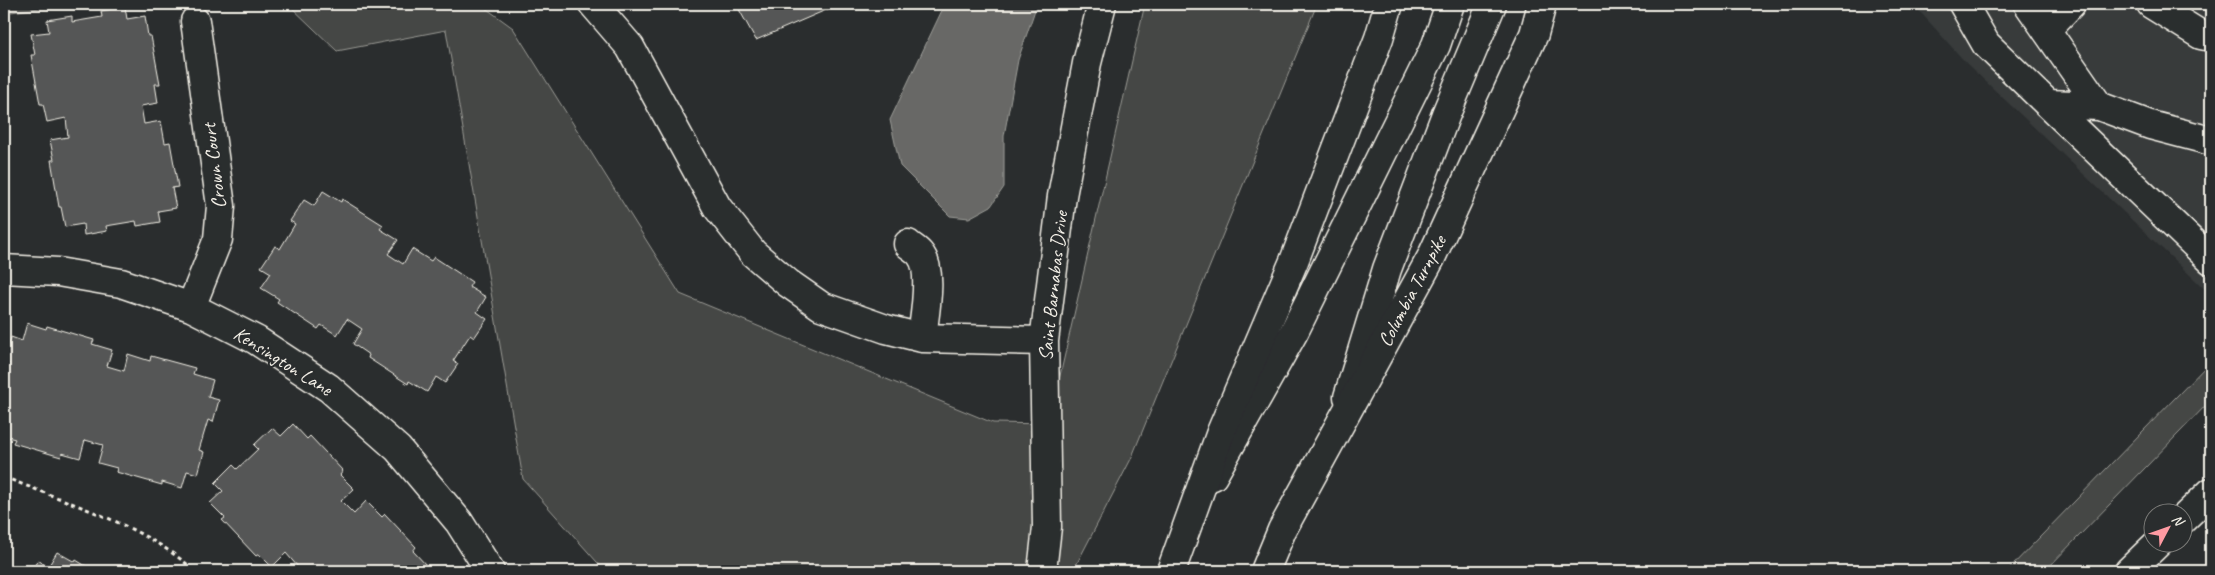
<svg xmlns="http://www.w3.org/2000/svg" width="2215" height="575" font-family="Caveat,sans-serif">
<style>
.built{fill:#373a3a}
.green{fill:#444645;stroke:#9c9c96}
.water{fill:#676866;stroke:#9f9f9a}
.building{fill:#555756;stroke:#f4f1e8}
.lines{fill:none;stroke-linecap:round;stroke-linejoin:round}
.minor-casing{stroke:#f4f1e8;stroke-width:31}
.major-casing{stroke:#f4f1e8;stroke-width:31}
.path{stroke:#f4f1e8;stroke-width:3;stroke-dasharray:4 4;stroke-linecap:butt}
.minor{stroke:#2a2d2e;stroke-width:28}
.major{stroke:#2a2d2e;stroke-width:28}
.labels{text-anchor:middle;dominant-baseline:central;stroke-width:4;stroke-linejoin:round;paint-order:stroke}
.street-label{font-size:20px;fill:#f4f1e8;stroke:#2a2d2e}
</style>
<rect width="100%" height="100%" fill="#2a2d2e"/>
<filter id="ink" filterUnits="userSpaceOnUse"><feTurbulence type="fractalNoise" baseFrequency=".02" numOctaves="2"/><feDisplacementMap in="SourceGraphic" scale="10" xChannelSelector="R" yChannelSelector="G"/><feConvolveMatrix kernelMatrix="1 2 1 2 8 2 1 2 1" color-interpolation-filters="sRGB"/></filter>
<g filter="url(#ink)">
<path class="built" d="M1913,4H2211V295L1967,64Z"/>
<path class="green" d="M4,4H68L4,13Z
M288,4H480L513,28L680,294L993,423L1049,424L1145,4H1317L1131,459L1073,571H605L523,479L446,30L337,51Z
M2211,361V400L2045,571H2007Z"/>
<path class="water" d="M945,4H1037L1018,60L1004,136V187L991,206L969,218L950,216L900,166L890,120Z"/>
<path class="building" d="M736,4H840L756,40Z
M125,7L127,19L145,16L148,36H151L160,84H155L158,103L141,106L144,124L161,121L165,143L170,142L178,187L172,188L176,208L158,211L160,222L137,226L136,221L106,226L107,231L84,235L83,224L65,227L61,207H59L51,160H54L50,140L68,137L66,118L47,122L43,104H40L31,55H35L31,34L49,32L47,20L72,16V22L102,17L101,11Z
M323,191L341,202L342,199L383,225L380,229L398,240L388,254L403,264L412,249L431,261L434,257L472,282L469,287L486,297L477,312L487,319L474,338L470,335L453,361L458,364L445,383L436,377L427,392L409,381L408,384L368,358L369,355L353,344L362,329L347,319L337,335L321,325L318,329L277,302L279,299L261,288L271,273L261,267L275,246L280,249L295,224L290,221L304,200L314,206Z
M27,323L46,329L47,326L94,340L92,344L112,350L107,366L124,371L128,354L150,361L151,356L195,368L193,374L213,380L208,397L219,400L213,422L208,420L199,450L204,452L198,474L187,471L182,488L162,482V485L116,472L117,468L98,463L103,445L85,440L80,458L62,453L61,457L13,443L15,439L4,436V382L9,363L4,361L11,337L22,341Z
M293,424L307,439L310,436L343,471L340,475L354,489L341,501L354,514L366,501L382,517L385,514L416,547L413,551L427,566L421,571H294L298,567L286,553L272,567L259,554L256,556L222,520L225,518L210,503L223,491L215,483L233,465L237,469L258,449L254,445L272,428L281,436Z
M57,552L75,562L76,560L94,571H31L38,560L48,567Z"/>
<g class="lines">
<g class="minor-casing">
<path id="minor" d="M593,4L630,47L717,207L753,253L788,283L821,306L886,329L922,338L1044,341
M1963,4L1986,44L2048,104L2099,106L2150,125L2211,141
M2028,4L2099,106
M2151,4L2201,35L2211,37
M2046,30L2071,4
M2048,104L2211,260
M908,244C911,247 917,250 920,254C934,270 924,317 922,338
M4,269L58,272L121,283L191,307L256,340L329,388L398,449L459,522L490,571
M191,307L218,239L221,206L195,21
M1348,397L1387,269L1446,114L1492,4
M1213,476L1294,332L1436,45L1450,4
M2182,520L2211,492
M1042,571L1047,527L1044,341L1062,196L1087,63L1102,4
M2129,571L2159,542"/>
</g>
<g class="major-casing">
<path id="major" d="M1171,571L1221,432L1294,261L1379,38L1389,4
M1265,571L1282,530L1431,258L1534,34L1542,4"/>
</g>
<path class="path" d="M4,477C68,503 144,525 195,571"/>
<use href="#minor" class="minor"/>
<use href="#major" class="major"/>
</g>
</g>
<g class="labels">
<g class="street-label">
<text transform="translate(214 166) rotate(-97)">Crown Court</text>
<text transform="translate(1053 286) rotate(-84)">Saint Barnabas Drive</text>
<text transform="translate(1412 291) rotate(-62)">Columbia Turnpike</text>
<text transform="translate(283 361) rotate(32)">Kensington Lane</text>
</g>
</g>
<rect width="2215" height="575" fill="none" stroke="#2a2d2e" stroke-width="20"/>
<rect x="10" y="10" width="2195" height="555" fill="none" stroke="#f4f1e8" stroke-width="2" filter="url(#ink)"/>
<g transform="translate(2168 528) rotate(49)"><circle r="24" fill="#2a2d2e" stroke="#7b7b78"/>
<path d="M0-4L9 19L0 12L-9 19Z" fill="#ff9aa2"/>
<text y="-8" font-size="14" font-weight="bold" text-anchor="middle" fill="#f4f1e8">N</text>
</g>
</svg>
